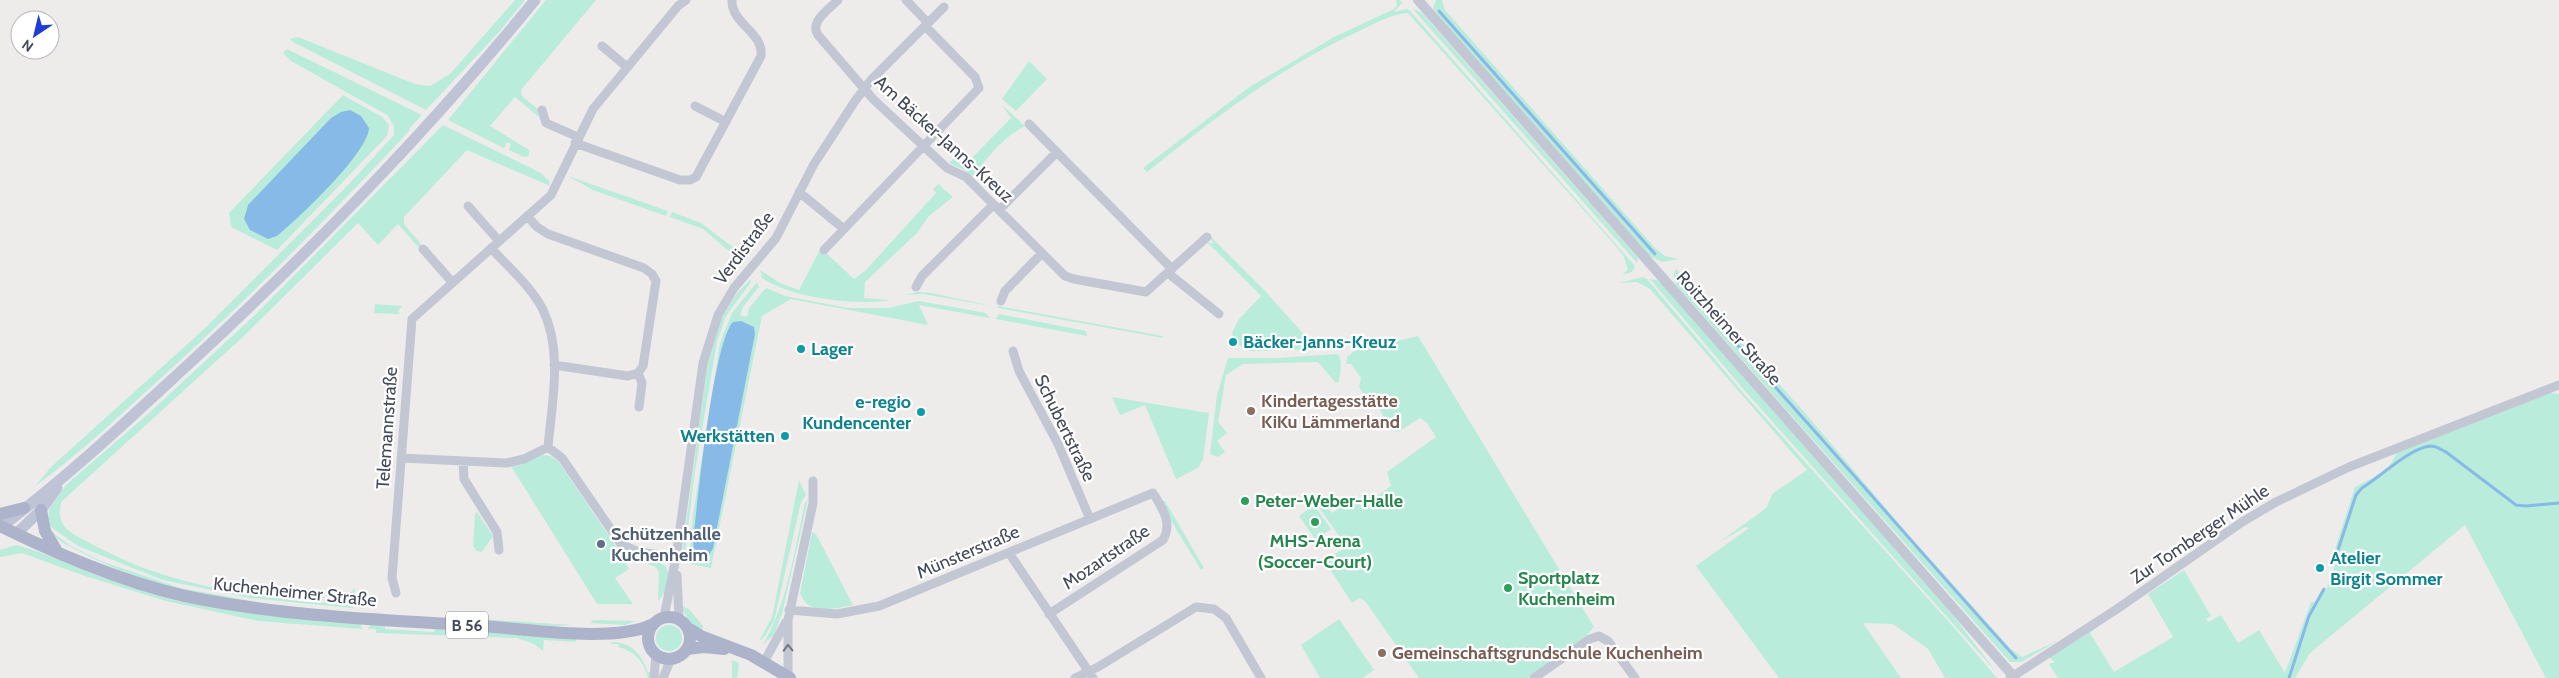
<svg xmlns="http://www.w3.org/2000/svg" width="2559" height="678" font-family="Cabin,sans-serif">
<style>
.green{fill:#baecdb}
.water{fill:#88bae8}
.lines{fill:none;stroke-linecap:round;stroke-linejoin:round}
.stream{stroke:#88bae8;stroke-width:3}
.minor{stroke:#c2c7d3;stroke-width:9}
.tertiary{stroke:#c2c7d3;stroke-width:10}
.secondary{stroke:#bec3d5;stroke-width:11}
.primary{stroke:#acb3ca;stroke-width:12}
.oneway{stroke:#717683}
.culture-dot{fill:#0f9aa8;stroke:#fff;stroke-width:2}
.education-dot{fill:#8d6e63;stroke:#fff;stroke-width:2}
.leisure-dot{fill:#2e9e5b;stroke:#fff;stroke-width:2}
.service-dot{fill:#5c6f8a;stroke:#fff;stroke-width:2}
.labels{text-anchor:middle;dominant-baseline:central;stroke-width:4.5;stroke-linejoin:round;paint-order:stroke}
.shield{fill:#fff;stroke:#7d808a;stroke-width:1}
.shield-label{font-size:16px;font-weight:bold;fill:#454a58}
.street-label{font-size:18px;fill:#454a58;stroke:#fff}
.culture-label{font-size:18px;font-weight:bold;fill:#0d838f;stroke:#fff;text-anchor:start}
.education-label{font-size:18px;font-weight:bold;fill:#785e54;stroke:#fff;text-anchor:start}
.leisure-label{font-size:18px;font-weight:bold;fill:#27864d;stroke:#fff;text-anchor:start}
.service-label{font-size:18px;font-weight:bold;fill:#4e5e75;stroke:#fff;text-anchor:start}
</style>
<rect width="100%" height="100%" fill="#eeeceb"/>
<path class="green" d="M515,0H525L500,31L426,110L293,42L290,39L298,37L415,84L430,86L450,74Z
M546,0H596L521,90L522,96L539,110V117L515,97L490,126L529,150V156L524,157L509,150L511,144L507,142L504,148L448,120Z
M1396,0H1400L1402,3L1394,12L1407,9L1410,11L1635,266L1632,272L1622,275L1628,269L1623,255L1614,244L1408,13C1391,14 1374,24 1359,31C1281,67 1213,119 1147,172L1143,168L1248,88L1334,37L1394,9L1397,5Z
M1436,0H1442L1445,10L1655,248L1665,256L1679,259L1662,262L1650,256L1439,17L1433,8Z
M1412,8L1422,13L1638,258L1637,263Z
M287,49L422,115L409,129L410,130C330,216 248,299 161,378C120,415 80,454 35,486L51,467L203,330L349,184L394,135V126L387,115L291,61L283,53Z
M1029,61L1047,79L1016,111L1002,99Z
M343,95L382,117L389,125L387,136L277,250L231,227L229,213Z
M1002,105L1025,126C1003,137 987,158 972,177L964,170L949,163L954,158L969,161L1011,118Z
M443,125L541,173L549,181L550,186L467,150L404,217V224L421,244L418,247L398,224L378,245L358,223L245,335L61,502C60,510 58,516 63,524C68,533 81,538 90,543C150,576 204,588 272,597C291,600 317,605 336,601C344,599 349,594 355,588L353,608L250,598L163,580L78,546L48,525L49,509L67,484L148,414L255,315Z
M568,176L668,211L666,216L593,190Z
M938,184L953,197L929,216L917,233L865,282L864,298L891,300C856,306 789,298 761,277L762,275L760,270L780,283L799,290L821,248L854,279L865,271L936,193L933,189Z
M672,212L701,223L747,258L743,263L703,229L670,217Z
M1204,230L1266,292L1317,349L1256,351H1249L1235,342L1232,333L1239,319L1261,296L1207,242L1214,244Z
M1676,269L1806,414L1906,532L2010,648L2022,657L2059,640L2021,662H2010L1676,285L1673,276Z
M1643,277L1647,279L1745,395L1957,631L1997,678H1945L1928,649L1893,624L1863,623L1901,678H1779L1696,566L1749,528L1745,527L1718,543L1761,512L1767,507L1772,494L1807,470L1650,289L1637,282L1619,283Z
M751,279V282L726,316L717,342L695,471L685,552L682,554L707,366L719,322L737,293Z
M1650,279L1657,280L1666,288L1952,614L1997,673L1745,391Z
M757,282L759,287L743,307L740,315L747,317L749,308L766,288L785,296L848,308H888L919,301L986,313L990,318L919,305L928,325L791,299L762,316L711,568L691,564L690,548L693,515L720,343L732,313Z
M918,292L932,293L992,306L923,294L906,295Z
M375,304L402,306L398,311L400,314L374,313Z
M998,306L1163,336V338L998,308Z
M999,314L1086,331L1087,336L996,319Z
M1418,336L1594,627L1584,638L1528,678H1419L1365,601L1359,598L1352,603L1324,560L1347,547L1315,502L1321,498L1332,513L1352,499L1351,497L1353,495L1362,507L1391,486L1387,472L1436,437L1427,423L1420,418L1398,432L1391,430L1375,401L1370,405L1359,387L1361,378L1351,364H1346L1347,357L1354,351Z
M1338,354C1343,362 1340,372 1339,381L1336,383L1318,362L1243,364L1226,375L1218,422L1227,433L1217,441L1225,452L1218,457L1210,454L1217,395L1228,358H1277Z
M2550,393L2559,394V678H2546L2465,525L2310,653L2295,678H2058L2049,664L2055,662L2049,657L2100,625L2090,633L2114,672L2173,637L2148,594L2184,570L2211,616L2206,619L2208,622L2221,615L2238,643L2259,630L2285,673L2311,602H2317L2322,589L2326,590L2339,554L2334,552L2355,487L2386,471L2397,453Z
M1112,397L1209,413L1203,459L1198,468L1176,479L1145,405L1120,415Z
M543,455L550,456L558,461L618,549C632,561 653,555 666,567C672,579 666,592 658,601L659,573L656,567L620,554L629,569L615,578L633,604H597L511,466L520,465Z
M799,480L806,495L801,502L774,621L764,637L759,641L772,617Z
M808,499L782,614L774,635L763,644C788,603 794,550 805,503Z
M1162,501H1165L1204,568L1201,570C1188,547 1172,526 1162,501Z
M1314,505L1331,529L1316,540L1299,516Z
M477,512L493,536L482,552L477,551L473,546L475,514Z
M52,532L69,545L101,561L180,588L268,604L358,613C266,606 165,598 83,553C71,547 59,543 52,532Z
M812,532L816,534L853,605C841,608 816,613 806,603C803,600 802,596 800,594Z
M16,545C49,553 80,571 113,581C194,607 275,617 360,624L363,629L258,621L166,601L85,576L22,553L0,557V550Z
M681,606L689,609L703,626L702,633L690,624Z
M462,619L464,618L573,625L555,626Z
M1339,619L1374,670L1363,678H1320L1301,645Z
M593,620L636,621L625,625L590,623Z
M656 638a13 13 0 1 1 26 0a13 13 0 1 1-26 0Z
M370,625L385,626V629L434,632L435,629L576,638V642L544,640L543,651L534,644L517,638L376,633V629H368Z
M612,642C633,643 641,654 648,672L652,673L651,678H648C644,662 635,651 618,647L619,644H610Z
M732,660L739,663L737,678H732Z"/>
<path class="water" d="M350,110L361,116L369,128C368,153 298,219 277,236L268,239L250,230L244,219L248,205L331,118L341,112Z
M741,321L754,327L755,334L713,548L707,559L698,560L695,558L693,542C697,505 713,343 733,322Z"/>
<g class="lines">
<path class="stream" d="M1439,11L1655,254
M1680,282C1794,405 1903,533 2016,658
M2337,553L2356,495L2362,488C2380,477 2411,447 2431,446C2437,446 2441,450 2446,452L2516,505L2526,506L2559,503
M2289,678L2309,616L2324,589"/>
<path class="minor" d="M838,0C829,9 809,22 818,35L873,99L947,168L966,177L1065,276L1074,279L1146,292L1207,237
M906,0L928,23
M602,46L627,67
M695,106L726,122
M542,110L546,123L578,137
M1029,124L1172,269
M575,143L680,180H690L696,177L761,56C764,32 731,24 732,0
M799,192L844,229
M468,206L499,241
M999,210L1057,152
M527,216L537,227L548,234L644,268L652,274L656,281L643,366L638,373L628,376L554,365
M491,248C508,267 532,287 543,310C563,351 552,402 548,447
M423,249L452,282
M824,250L979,88L975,77L925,26
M1168,273L1219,314
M916,287L922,276L993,205
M1001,301L1005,291L1042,253
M1013,351L1019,371L1058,444L1090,519
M638,373L642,383L639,407
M401,458L506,463L524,459L548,447L562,458L621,544L639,552L676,557
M463,461L464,479L497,532L499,550
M1009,553L1093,678
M677,575L679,619
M396,593L392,578L412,319L551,195L593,109L678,6L686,0
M789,610L837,614L879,606L1153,493C1162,508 1173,523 1163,540L1049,614
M664,617L676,557L703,363L718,315L734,288L776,238L814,164L855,101L871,80L944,7
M764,662L786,622
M788,676V620L813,503V481
M654,678L656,655
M663,678L671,659
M1075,678L1098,667L1196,607L1214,609L1226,618L1261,678
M1534,678L1590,639L1599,636L1608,641L1635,678
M2010,678L2117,609L2242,522L2276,502L2349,467L2559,385"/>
<path class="tertiary" d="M1418,0L2015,678"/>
<path class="secondary" d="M1,527C69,476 130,418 192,361C314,248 430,129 535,0
M16,534L41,510L57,488"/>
<path class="primary" d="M41,510L45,531L58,553
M0,514L24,508
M0,526C63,557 136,588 205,600C301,618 398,620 494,627C535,630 615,642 651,625
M648 638a21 21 0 1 1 42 0a21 21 0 1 1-42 0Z
M688,628L701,636L751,655L790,678
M687,649L704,647L724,649"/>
</g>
<defs><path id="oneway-chevron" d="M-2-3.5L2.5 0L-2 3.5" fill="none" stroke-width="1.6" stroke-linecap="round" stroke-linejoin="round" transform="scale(1.25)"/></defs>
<use class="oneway" href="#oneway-chevron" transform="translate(788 648) rotate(-92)"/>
<g class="culture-dot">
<circle cx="1233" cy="342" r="5"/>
<circle cx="801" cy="349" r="5"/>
<circle cx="921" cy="412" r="5"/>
<circle cx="785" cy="436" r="5"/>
<circle cx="2320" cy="568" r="5"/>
</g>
<g class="education-dot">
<circle cx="1251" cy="411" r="5"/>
<circle cx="1382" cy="653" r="5"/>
</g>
<g class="leisure-dot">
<circle cx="1245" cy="501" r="5"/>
<circle cx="1315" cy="522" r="5"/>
<circle cx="1508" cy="588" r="5"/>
</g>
<circle class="service-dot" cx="601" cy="544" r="5"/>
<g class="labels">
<rect class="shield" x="446" y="611.5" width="42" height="27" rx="4"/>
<g class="shield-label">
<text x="467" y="625">B 56</text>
</g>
<g class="street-label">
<text transform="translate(944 139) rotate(42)">Am Bäcker-Janns-Kreuz</text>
<text transform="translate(744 248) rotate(-53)">Verdistraße</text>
<text transform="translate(1729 328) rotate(48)">Roitzheimer Straße</text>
<text transform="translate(387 428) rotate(-86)">Telemannstraße</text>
<text transform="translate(1065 428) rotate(64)">Schubertstraße</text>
<text transform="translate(2200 534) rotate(-34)">Zur Tomberger Mühle</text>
<text transform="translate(968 552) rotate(-23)">Münsterstraße</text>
<text transform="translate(1106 557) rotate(-34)">Mozartstraße</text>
<text transform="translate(295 592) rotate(6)">Kuchenheimer Straße</text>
</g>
<g class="culture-label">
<text x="1243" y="342">Bäcker-Janns-Kreuz</text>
<text x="811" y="349">Lager</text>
<text x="911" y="402" text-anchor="end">e-regio<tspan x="911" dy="21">Kundencenter</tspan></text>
<text x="775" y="436" text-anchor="end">Werkstätten</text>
<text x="2330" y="558">Atelier<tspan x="2330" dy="21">Birgit Sommer</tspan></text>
</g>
<g class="education-label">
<text x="1261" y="401">Kindertagesstätte<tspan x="1261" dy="21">KiKu Lämmerland</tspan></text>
<text x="1392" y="653">Gemeinschaftsgrundschule Kuchenheim</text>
</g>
<g class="leisure-label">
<text x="1255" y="501">Peter-Weber-Halle</text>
<text x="1315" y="541" text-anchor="middle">MHS-Arena<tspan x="1315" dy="21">(Soccer-Court)</tspan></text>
<text x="1518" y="578">Sportplatz<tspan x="1518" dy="21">Kuchenheim</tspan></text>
</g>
<g class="service-label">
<text x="611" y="534">Schützenhalle<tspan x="611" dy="21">Kuchenheim</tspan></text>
</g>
</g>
<g transform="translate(35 35) rotate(215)"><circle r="24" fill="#ffffff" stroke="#b5b7bc"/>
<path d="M0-4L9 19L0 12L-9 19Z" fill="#1e3dd5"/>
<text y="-8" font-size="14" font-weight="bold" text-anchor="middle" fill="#454a58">N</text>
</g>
</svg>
